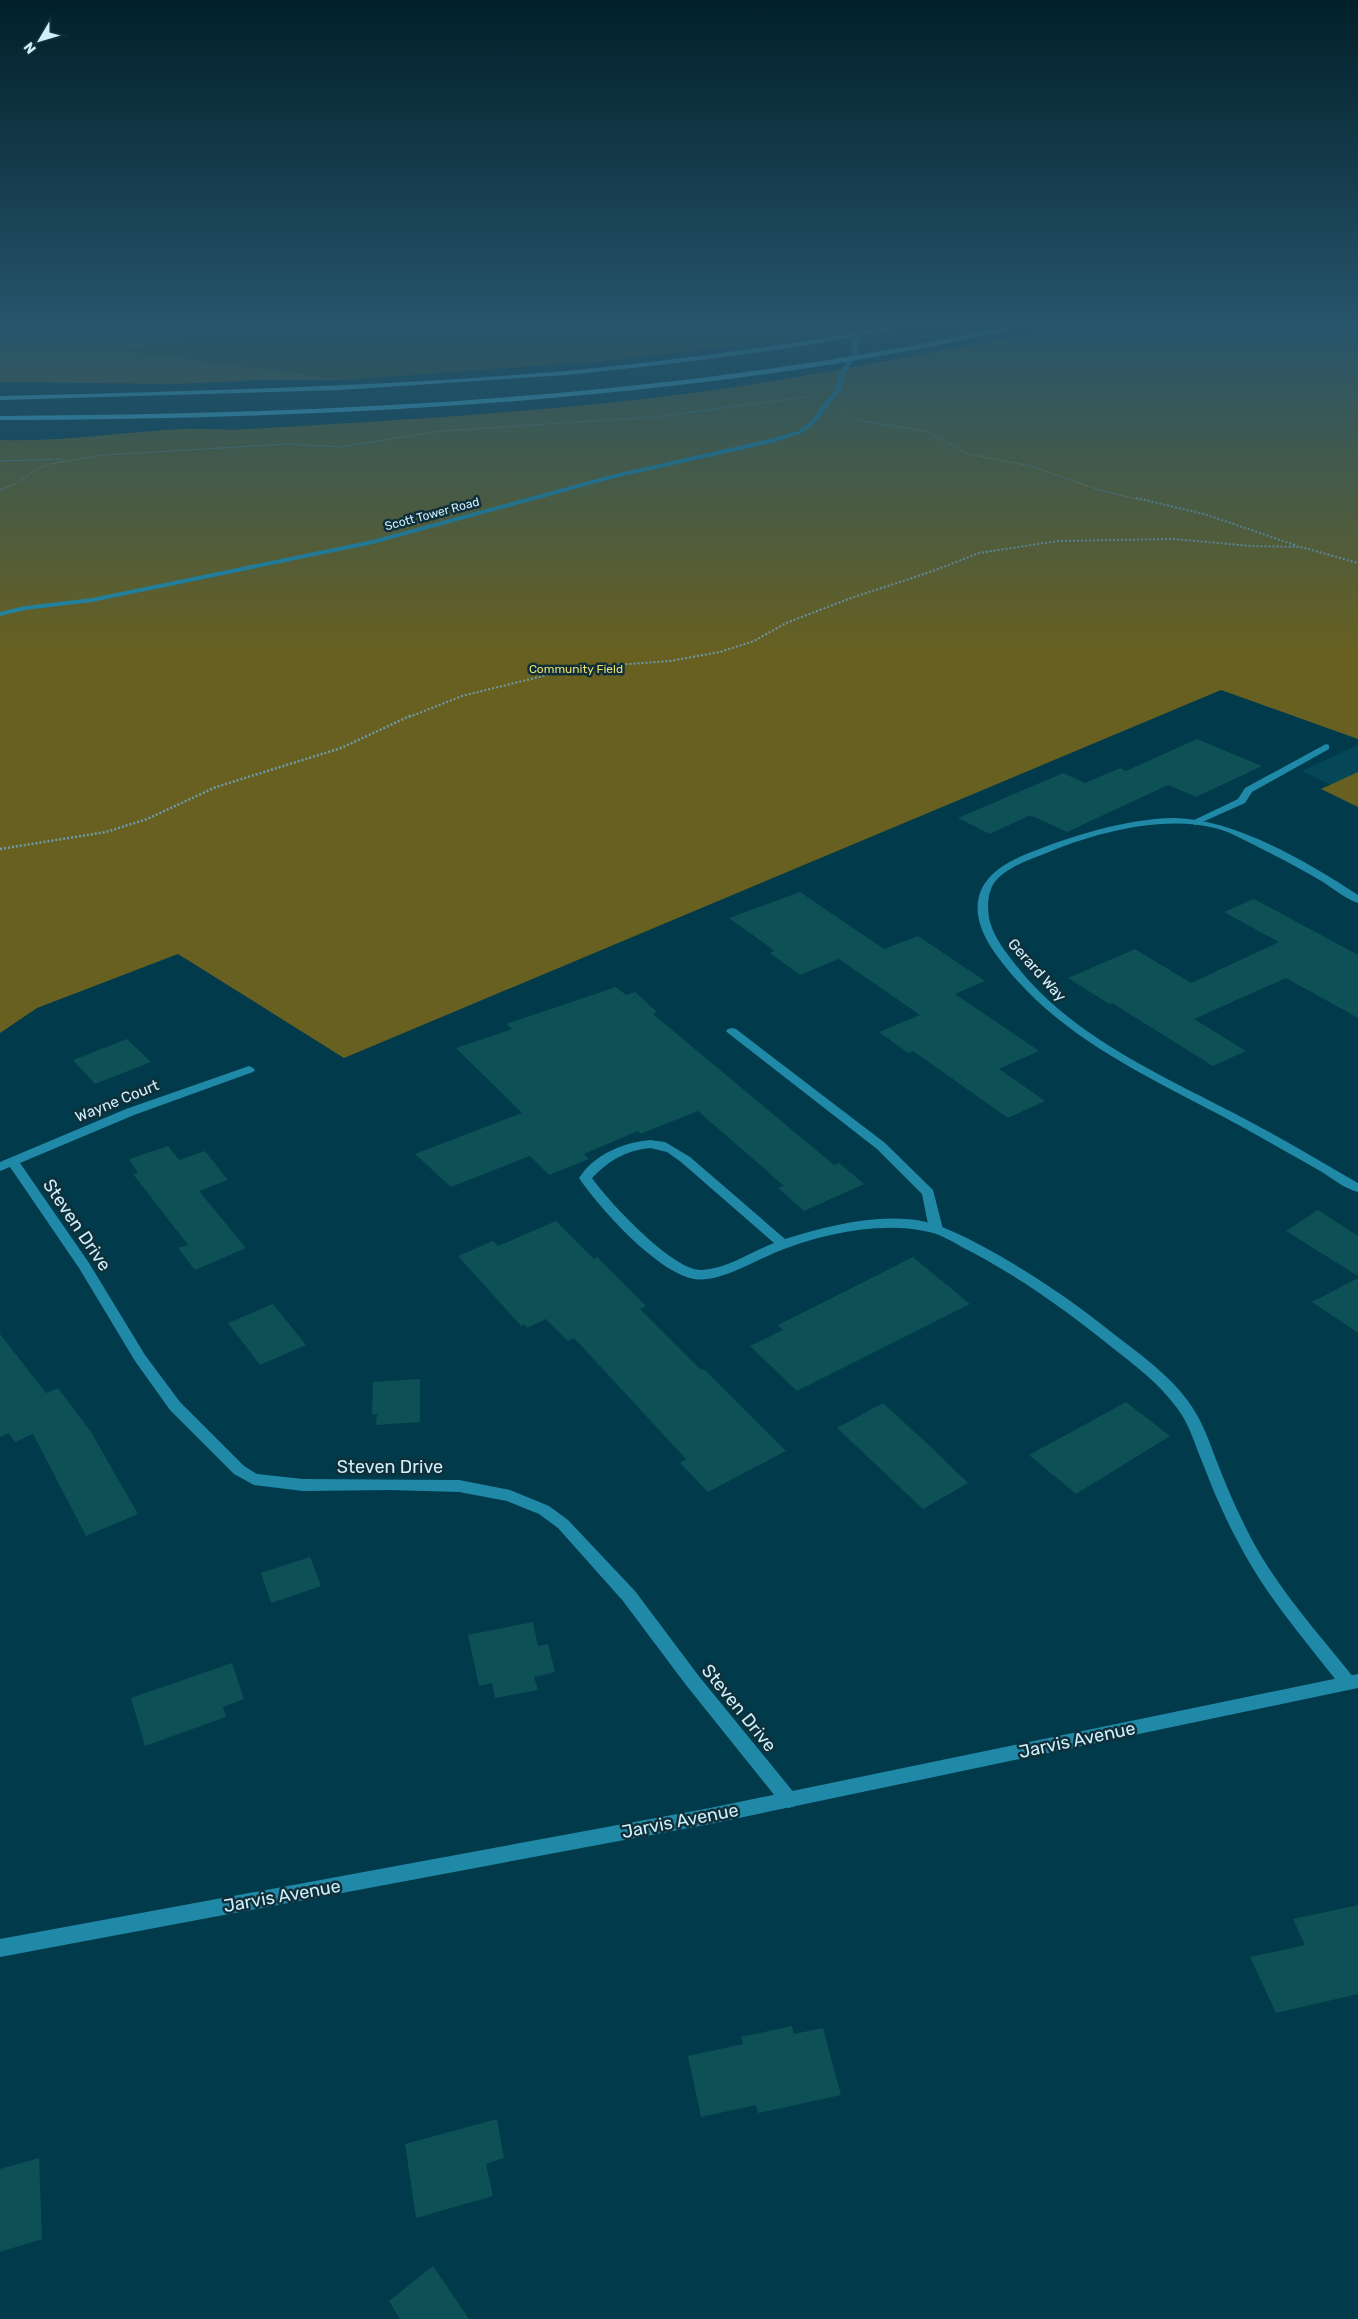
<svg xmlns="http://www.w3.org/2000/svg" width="1358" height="2319" font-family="Rubik,sans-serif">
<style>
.built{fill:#054759}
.green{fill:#4e4919}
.forest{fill:#676021}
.building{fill:#0d5056}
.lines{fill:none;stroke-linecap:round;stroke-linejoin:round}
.path-far2{stroke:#6e9baa;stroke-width:1;stroke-dasharray:1 1;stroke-linecap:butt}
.path-far1{stroke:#6e9baa;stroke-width:2;stroke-dasharray:2 2;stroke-linecap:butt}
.path{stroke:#6e9baa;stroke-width:2.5;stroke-dasharray:2 2;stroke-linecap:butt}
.lane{fill:#2089a8;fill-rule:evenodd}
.street{fill:#2089a8;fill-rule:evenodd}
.secondary{fill:#2089a8;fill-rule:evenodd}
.highway{fill:#40bfe7;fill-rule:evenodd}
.labels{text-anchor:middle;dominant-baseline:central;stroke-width:5;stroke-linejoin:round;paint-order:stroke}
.far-street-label{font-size:12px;fill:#cdf0fd;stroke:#102f39}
.far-park-label{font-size:12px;fill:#ebdf6e;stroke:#102f39}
.street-label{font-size:15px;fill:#cdf0fd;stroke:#102f39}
.near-street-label{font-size:18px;fill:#cdf0fd;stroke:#102f39}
</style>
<rect width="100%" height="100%" fill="#013b4b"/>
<path class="built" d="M1358,745V798L1302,771L1356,746Z"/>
<path class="green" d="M224,327H868L842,333L614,360L344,380L122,352Z"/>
<path class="forest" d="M0,327H224L124,351L344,380H261L178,384L0,382Z
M1069,327H1358V739L1221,690L344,1058L178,954L37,1008L0,1033V440C61,442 122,432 183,429C205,428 227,431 248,429C394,421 540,412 685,394C814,377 941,350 1069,327Z
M1358,772V807L1321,789Z"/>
<path class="building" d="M1197,739L1262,766L1196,797L1168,785L1067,832L1035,817L1028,816L990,834L958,818L1063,773L1085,783L1120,768L1126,771Z
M800,892L884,949L918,936L985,981L955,994L1039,1051L999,1069L1045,1101L1008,1118L913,1051L908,1053L879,1032L920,1015L839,959L800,975L770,953L775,951L729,918Z
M1254,899L1358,955V1018L1286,978L1194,1019L1246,1051L1213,1066L1112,1003L1109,1004L1068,978L1135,949L1191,983L1279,942L1224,912Z
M616,987L626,995L635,992L657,1012L653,1014L834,1165L839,1163L864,1184L804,1211L778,1188L784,1186L698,1111L640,1134L638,1131L584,1154L589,1159L549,1175L530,1156L451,1187L415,1154L522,1113L456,1048L512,1029L506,1024Z
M127,1039L151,1062L95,1084L73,1060Z
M168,1146L179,1160L205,1151L228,1180L199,1191L246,1248L195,1270L178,1248L188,1245L133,1174L138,1173L129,1159Z
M1318,1210L1358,1236V1276L1286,1231Z
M556,1221L594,1259L597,1257L646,1306L640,1309L701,1370L704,1369L786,1451L708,1492L680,1463L686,1459L574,1338L568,1341L546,1319L527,1328L524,1324L521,1326L458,1256L493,1241L498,1246Z
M913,1257L970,1304L797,1391L750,1346L783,1330L778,1325Z
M1358,1278V1333L1312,1302Z
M273,1304L306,1345L260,1365L228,1323Z
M0,1334L46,1393L58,1388L91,1432L138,1514L86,1536L33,1434L15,1442L9,1433L0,1437Z
M420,1379V1422L376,1425L377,1414L372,1415L373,1382Z
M1126,1402L1170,1436L1076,1494L1029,1455Z
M883,1403L932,1448L968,1483L923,1509L837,1428Z
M310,1557L321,1586L271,1603L261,1573Z
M533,1622L538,1646L548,1644L555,1672L534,1677L538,1690L495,1698L492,1683L479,1686L468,1635Z
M232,1663L244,1699L223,1707L226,1717L145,1746L131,1698Z
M1358,1905V1994L1276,2013L1250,1957L1305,1945L1293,1919Z
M792,2026L794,2034L823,2028L841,2095L758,2113L756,2105L701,2117L688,2056L743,2044L741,2037Z
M497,2119L504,2158L486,2164L493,2196L416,2218L405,2144Z
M39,2158L42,2239L0,2252V2169Z
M433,2266L469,2319H400L389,2301Z"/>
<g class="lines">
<path class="path-far2" d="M843,415L855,420L925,431L969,454L1030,466L1099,490L1141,500
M0,461L64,459
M0,490L19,482L37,469L50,464L104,455L287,444L339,447L442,431L654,417L806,397"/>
<path class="path-far1" d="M1136,498L1204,514L1298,546
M409,717L462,696L559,672L587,667L670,661L720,652L754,641L786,623L851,598L933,571L979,553L1058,541L1173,539L1251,546L1301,547L1358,563"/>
<path class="path" d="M0,849L106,832L147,819L216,787L341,748L412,715"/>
<path class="lane" d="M862,327H868L859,340L858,353L845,373L841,390L814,424L802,433L775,442L615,478L373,544L92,602L25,610L0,616V612L25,606L92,598L372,540L611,475L774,438L798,431L810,422L835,390L839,373L852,353L853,340Z
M1326,744L1329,745V749L1252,792L1245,803L1198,824L1195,825L1190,822L1238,799L1245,788Z
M732,1028L736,1029L885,1143L933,1190L943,1229L941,1232H931L929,1229L922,1194L877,1149L728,1033L726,1031L728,1029Z"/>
<path class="street" d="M1174,818C1235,819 1308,862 1358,895V903C1346,899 1334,889 1323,882C1303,870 1282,859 1260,848C1246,841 1231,832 1215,828C1160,815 1095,833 1044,854C1028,860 1005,868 994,883C987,894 987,910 990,922C995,939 1005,951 1015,964C1072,1038 1164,1076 1245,1119C1283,1139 1320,1161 1358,1183V1192C1345,1189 1333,1179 1322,1172C1297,1158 1271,1143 1246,1129C1161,1082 1066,1044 1004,965C992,950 981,934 978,915C974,883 998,866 1024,855C1071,836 1124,819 1174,818Z
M249,1066L253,1068L255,1070L253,1072L134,1115L20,1163L89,1263L145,1355L180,1402L244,1466L257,1474L303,1479L459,1480L510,1490L549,1506L568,1520L635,1591L698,1675L795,1794L798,1800L795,1806L789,1808L783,1806L686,1685L623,1601L558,1528L539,1514L507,1501L459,1492L391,1490L303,1491L254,1485L234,1474L170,1410L135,1361L79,1268L10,1167L0,1171V1162L126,1109Z
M650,1140L665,1142L690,1157L785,1239C828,1226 881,1212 926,1222C946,1227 965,1237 984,1247C1030,1272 1074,1302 1115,1335C1141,1355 1169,1375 1188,1401C1202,1420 1209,1441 1217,1462C1227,1488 1238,1513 1251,1538C1278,1589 1318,1633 1354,1678L1356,1683L1354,1688L1348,1690L1342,1688C1305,1640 1264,1594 1237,1540C1224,1516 1213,1490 1203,1464C1195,1445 1190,1425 1177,1408C1159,1383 1133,1364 1109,1345C1063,1308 1015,1274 962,1247C950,1240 938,1233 924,1231C879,1221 815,1235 772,1254C751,1263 717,1283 694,1279C657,1272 600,1209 579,1178C595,1154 622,1143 650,1140ZM650,1148L667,1152L681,1162L774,1243C751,1252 727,1269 702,1270C674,1272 608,1201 592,1178C608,1161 626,1150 650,1148Z"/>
<path class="secondary" d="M1358,1674V1688L710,1824L0,1957V1939L710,1808Z"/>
<path class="highway" d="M891,327H906L791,348L678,363L566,375L340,390L0,400V396C189,391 378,387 566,371C675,361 783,345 891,327Z
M1004,327H1016C1004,333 986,335 972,338C928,348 884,355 840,363C566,407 278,419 0,420V416C335,414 676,398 1004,327Z"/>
</g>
<linearGradient id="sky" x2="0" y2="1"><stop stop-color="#012029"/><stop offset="0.5" stop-color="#27556c"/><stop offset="1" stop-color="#27556c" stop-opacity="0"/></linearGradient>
<rect width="1358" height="652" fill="url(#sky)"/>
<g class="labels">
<g class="far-street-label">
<text transform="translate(432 514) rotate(-15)">Scott Tower Road</text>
</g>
<g class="far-park-label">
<text x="576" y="669">Community Field</text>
</g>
<g class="street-label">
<text transform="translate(1037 970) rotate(48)">Gerard Way</text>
<text transform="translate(117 1101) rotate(-22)">Wayne Court</text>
</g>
<g class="near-street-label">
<text transform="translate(77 1225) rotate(56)">Steven Drive</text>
<text x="390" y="1467">Steven Drive</text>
<text transform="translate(739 1708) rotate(51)">Steven Drive</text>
<text transform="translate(1077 1740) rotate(-12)">Jarvis Avenue</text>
<text transform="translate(680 1821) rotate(-11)">Jarvis Avenue</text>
<text transform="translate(282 1896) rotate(-10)">Jarvis Avenue</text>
</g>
</g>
<g transform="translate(40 40) rotate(232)" stroke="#102f39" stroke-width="4" paint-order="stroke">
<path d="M0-4L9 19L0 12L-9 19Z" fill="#cdf0fd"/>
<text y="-8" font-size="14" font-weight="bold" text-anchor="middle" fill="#cdf0fd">N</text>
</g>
</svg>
